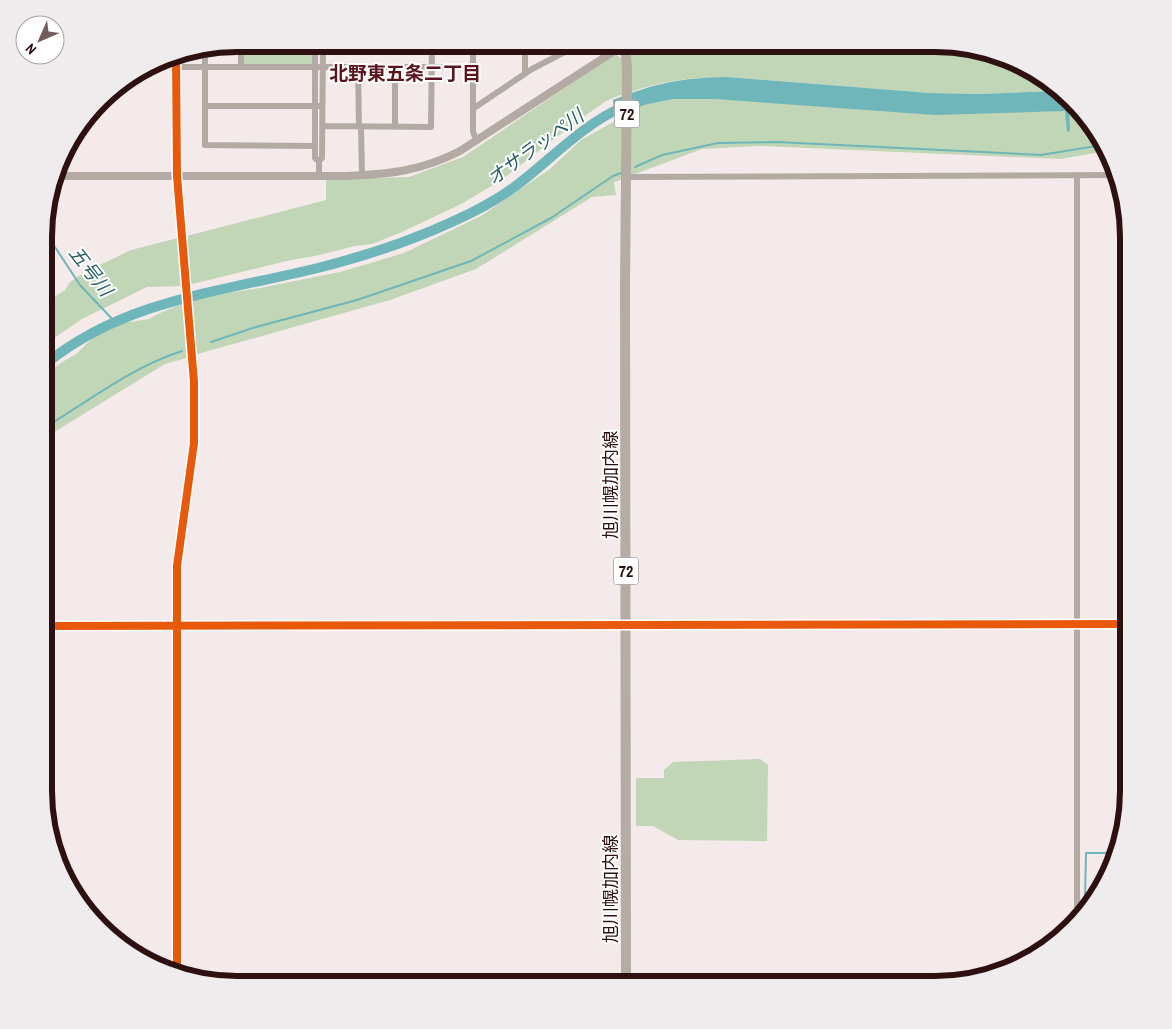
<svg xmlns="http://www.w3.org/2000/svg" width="1172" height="1029" font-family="'Archivo Narrow','Noto Sans JP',sans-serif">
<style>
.green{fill:#c1d6b6}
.water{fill:#6eb6b9}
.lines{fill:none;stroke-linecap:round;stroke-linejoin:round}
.stream{stroke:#6eb6b9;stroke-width:2}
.river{stroke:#6eb6b9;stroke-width:10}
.minor{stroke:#b3aba3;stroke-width:6}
.tertiary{stroke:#b3aba3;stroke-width:8}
.primary{stroke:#b5ada4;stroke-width:10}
.cycleway-casing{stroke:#fff;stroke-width:11}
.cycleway{stroke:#e8590c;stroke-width:8}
.labels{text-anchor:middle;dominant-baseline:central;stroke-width:4;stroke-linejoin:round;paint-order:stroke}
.shield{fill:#fff;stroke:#6d5858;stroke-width:1}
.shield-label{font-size:16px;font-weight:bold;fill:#2f1011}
.street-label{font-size:18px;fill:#2f1011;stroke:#fff}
.neighbourhood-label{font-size:19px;font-weight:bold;fill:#5c141c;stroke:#fff}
.water-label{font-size:19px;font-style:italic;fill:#286164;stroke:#fff}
.rim{fill:none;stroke:#2f1011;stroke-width:6}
</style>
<rect width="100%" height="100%" fill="#f4eae9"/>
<path class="green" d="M243,44H312V65H243Z
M628,44H948L1020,64L1056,91L980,94L930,93L726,77C692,78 661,80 629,93Z
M615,54L622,59L623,94L606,101L572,125L503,179L461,204L402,232L372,244L355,246L315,256L291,260L188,285L183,237L326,200V179L409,177L463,157Z
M673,99H715L1066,111L1080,109L1106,151L1061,159L760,146L702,149L627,177L628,112L644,105Z
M622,117L623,179L614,182L616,195L592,197L476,269L390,300L194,355L191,301L208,296L260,288L340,272L404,253L481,216L550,169L581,140Z
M178,238L181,286L147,287L82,319L47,343V302L65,290L70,282L85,272L131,250Z
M184,303L190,357L165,364L46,437V375L59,364L76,354L94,337L123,323L149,319L162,312Z
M760,759L768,765L767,841L678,840L653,826H636V778H664V770L673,762Z"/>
<path class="water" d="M726,77L930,93L980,94L1056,91L1080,109L1069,110L1070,131L1067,132L1065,111L935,115L715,99H673L644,105L614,118L613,100C655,83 681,78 726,77Z"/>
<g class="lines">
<path class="stream" d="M635,167L662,155L718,143L777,142L1041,155L1102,145
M47,235L80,285L115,322
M211,342L256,327L357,300L471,261L551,218L613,176L621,173
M46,427C88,401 134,366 182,351
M1082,904L1085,898L1086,853H1116
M1067,931L1068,919L1073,911"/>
<path class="river" d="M47,363C123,301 222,291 314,269C362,257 409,242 454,221C474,212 495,201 513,188C550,161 582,124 625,106"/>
<path class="minor" d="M315,44V158L319,161
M473,44V132L477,141
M525,44V73
M205,49V145L315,146
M176,54L177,176L194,382V443L177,566V971
M176,67H473
M241,67V44
M358,67L359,126
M395,67V127
M205,106H319
M474,108L532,69L580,44
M323,126L431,127L432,44
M361,126L362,175
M1077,175V917
M319,176V161L322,158L323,44
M626,177L1116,175
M45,626L1128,624"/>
<path class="tertiary" d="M56,176H347C390,174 421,171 460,151L625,44"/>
<path class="primary" d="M625,44L627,69L625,285L626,985"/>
<g class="cycleway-casing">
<path id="cycleway" d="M176,54L177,176L194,382V443L177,566V971
M45,626L1128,624"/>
</g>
<use href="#cycleway" class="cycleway"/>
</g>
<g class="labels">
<g class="shield">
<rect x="614.5" y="100.5" width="25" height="27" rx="4"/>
<rect x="613.5" y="557.5" width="25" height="27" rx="4"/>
</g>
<g class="shield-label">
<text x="627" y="114">72</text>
<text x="626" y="571">72</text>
</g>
<g class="street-label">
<text transform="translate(610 485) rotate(-90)">旭川幌加内線</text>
<text transform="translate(610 889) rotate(-90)">旭川幌加内線</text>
</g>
<g class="neighbourhood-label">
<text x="405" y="73">北野東五条二丁目</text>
</g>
<g class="water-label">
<text transform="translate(535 147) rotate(-36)">オサラッペ川</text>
<text transform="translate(91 271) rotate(52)">五号川</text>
</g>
</g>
<path d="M0 0H1172V1029H0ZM237 52H935A185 185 0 0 1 1120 237V791A185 185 0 0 1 935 976H237A185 185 0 0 1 52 791V237A185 185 0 0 1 237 52Z" fill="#eeecec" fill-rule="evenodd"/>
<path class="rim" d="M237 52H935A185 185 0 0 1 1120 237V791A185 185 0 0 1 935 976H237A185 185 0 0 1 52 791V237A185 185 0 0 1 237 52Z"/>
<g transform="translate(40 40) rotate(225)"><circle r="24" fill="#ffffff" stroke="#ac9fa0"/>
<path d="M0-4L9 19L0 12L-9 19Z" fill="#745c5d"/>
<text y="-8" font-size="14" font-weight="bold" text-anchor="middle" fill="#2f1011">N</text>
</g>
</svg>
